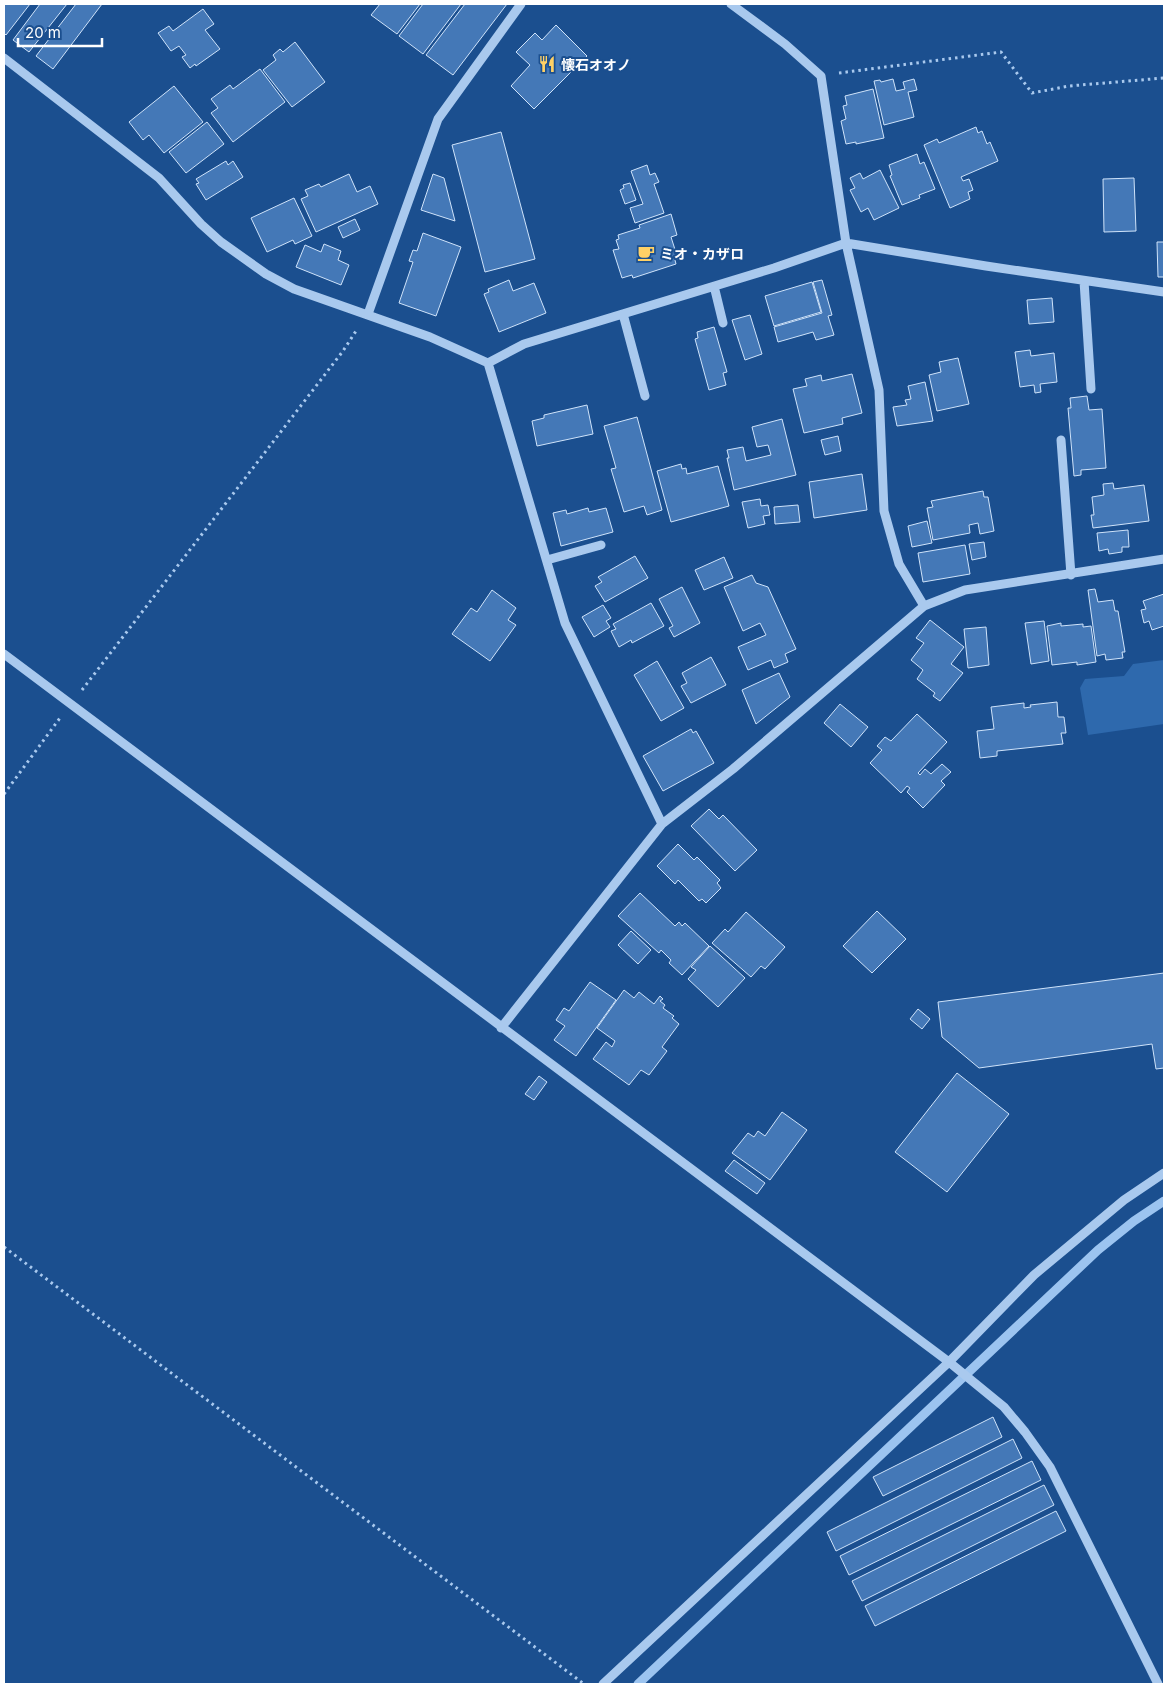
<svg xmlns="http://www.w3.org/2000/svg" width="1168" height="1688" font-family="Inter,'Noto Sans JP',sans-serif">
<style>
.green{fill:#2e69ad}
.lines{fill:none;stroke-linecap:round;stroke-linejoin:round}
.stream{stroke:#9cc4f0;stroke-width:9}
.building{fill:#4478b7;stroke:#cfe3fa}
.path{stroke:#a9c9ee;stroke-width:3;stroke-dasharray:2.5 4;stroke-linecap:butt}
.minor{stroke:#a9c9ee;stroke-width:9}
.labels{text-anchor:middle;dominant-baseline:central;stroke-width:4;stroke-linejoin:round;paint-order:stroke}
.poi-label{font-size:14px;font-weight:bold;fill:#fff;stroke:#1b4f8f;text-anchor:start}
</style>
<rect width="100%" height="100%" fill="#1b4f8f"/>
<path class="green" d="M1164,660V724L1088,735L1080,688L1085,679L1124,676L1133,664Z"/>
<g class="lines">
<path class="stream" d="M638,1684L1098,1250L1134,1221L1164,1201"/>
</g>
<path class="building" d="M4,4H30L6,35L4,33Z
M40,4H67L29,52L13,40Z
M76,4H102L53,69L36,56Z
M380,4H420L397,34L371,15Z
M423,4H461L423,54L399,36Z
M465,4H507L453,75L426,55Z
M203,9L214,24L205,30L220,49L196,66L195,64L190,68L182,57L186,55L179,46L171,51L158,33L169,26L173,31Z
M556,25L587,56L534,109L511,86L530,65L516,52L535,33L542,40Z
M295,42L325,82L292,107L263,70L276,60L273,55L280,49L283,52Z
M260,69L285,102L233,142L211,113L218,108L211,99L230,85L233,89Z
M893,79L896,91L905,89L903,82L914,79L917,90L908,92L914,117L884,125L874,81L880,80L881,82Z
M174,86L203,122L164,153L149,135L143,140L129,122Z
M873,89L884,138L856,144V142L846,144L841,121L846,119L843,106L847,105L845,96Z
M207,122L224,144L186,173L169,152Z
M976,127L978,133L982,131L987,144L990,142L998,161L961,177L963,181L969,179L973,190L968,192L970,199L950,208L924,145L937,139L939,143Z
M501,132L535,259L485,272L452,145Z
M917,154L920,164L924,162L935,189L919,195L920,198L902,205L890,176L892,175L889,165Z
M226,161L228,165L233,161L243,177L206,200L196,184L199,183L196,179Z
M647,165L650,175L655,173L659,182L654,184L664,213L635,223L630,208L643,204L631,171Z
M880,170L899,208L874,220L868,208L861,212L850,190L855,188L850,178L860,173L863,179Z
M349,174L357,192L370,186L378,204L316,232L301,199L308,196L305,190L319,184L321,187Z
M433,174L444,178L455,221L421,210Z
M1134,178L1136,231L1104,232L1103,179Z
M630,183L636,200L625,204L620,190L624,188L623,185Z
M294,198L312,236L295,244L293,240L267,252L251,218Z
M671,214L677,235L671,237L678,259L675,260L676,264L633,278L632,275L622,278L613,250L619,249L616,240L619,239L618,235L640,228L639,225Z
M355,219L360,230L343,238L338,227Z
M423,233L461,247L436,316L399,303L413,262L409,261L413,250L417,251Z
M1157,242H1164V277H1158Z
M324,244L341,251L338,260L349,265L341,285L296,267L305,245L321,252Z
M509,280L513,291L534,283L546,313L499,332L484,294L489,292L488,289Z
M822,280L832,315L828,316L834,335L816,340L813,332L778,342L774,327L822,313L813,282Z
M812,282L821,312L774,326L765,296Z
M1052,298L1054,322L1029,324L1027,300Z
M750,315L762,354L745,360L732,320Z
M714,327L727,372L723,373L726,385L709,390L695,339L698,338L697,332Z
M1030,350L1031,356L1054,353L1057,382L1040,384L1041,392L1035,393L1034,385L1020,387L1015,352Z
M958,358L969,404L937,411L929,375L941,372L939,362Z
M852,374L862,413L842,418L843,424L804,433L793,389L807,386L805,379L821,375L822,381Z
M925,382L933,421L897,426L893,407L907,405L905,400L911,399L908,386Z
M1087,396L1089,410L1102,409L1106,468L1081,470V475L1074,476L1068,408H1071L1070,398Z
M587,405L593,434L537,446L532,421L544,418V415Z
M637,417L662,510L647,515L644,506L624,512L611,469L616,468L604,426Z
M782,419L796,475L734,490L727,458H729L727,450L743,447L746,461L771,455L768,445L757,447L752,427Z
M838,436L841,451L825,455L821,440Z
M681,464L682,469L686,468L687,474L718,466L729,506L671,522L657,471Z
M862,474L867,510L814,518L809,482Z
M1113,483L1114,489L1144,485L1149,521L1093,528L1091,515H1094L1092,497L1104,495L1103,484Z
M983,491L984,497H988L994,531L980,534L978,523L969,525L970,533L933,540L927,508L933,507L931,501Z
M760,499L761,506L768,505L770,515L763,516L765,524L748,528L742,502Z
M798,505L800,522L775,524L774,507Z
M588,508L589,512L606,508L613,532L561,546L553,513L566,510L567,514Z
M927,521L932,543L912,547L908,526Z
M1128,530L1129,547H1122V552L1109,554L1108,549L1099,551L1097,533Z
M984,542L986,557L972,560L969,544Z
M965,545L970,574L923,582L918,553Z
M635,556L648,578L605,602L595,586L602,582L598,577Z
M724,557L733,578L704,590L695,570Z
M752,575L756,583L768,587L796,649L785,654L788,662L774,668L771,660L748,670L738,647L766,635L760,623L743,631L724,587Z
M682,587L700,623L674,637L669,628L673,626L659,599Z
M1095,589L1098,602L1113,600L1115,611H1118L1125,652H1122L1123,658L1106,660L1105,654L1097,656L1088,590Z
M492,590L516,608L508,620L516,625L490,661L452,634L471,608L477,612Z
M1164,594V626L1152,630L1149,621L1144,623L1141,610L1146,609L1143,601Z
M651,603L664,626L632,643L631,640L619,647L611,631L616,629L613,624Z
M603,605L611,618L606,621L610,627L594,637L582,617Z
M930,620L964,647L951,664L963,673L940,701L933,696L935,693L917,679L923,670L911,660L924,643L916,638Z
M1044,621L1049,661L1031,664L1025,623Z
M1061,623V626L1083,624V627L1091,626L1096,662L1077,665V662L1052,665L1047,626Z
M986,627L989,665L968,668L964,629Z
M711,657L726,685L691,703L681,686L687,683L682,673Z
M657,661L684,708L661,721L634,675Z
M779,673L790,697L756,724L742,690Z
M1057,702L1058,717H1064L1066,733H1061L1063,744L997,751V756L980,758L977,731L994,729L991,707L1024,703V708L1031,707L1030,705Z
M840,704L868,727L851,747L824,723Z
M917,714L947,742L918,773L920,775L925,769L931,774L942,764L951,772L941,781L945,785L923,808L907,792L910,788L907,786L901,793L870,763L882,750L877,746L885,737L891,741Z
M691,729L693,733L696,731L714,763L663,791L643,756Z
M709,809L719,819L723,815L757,850L735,871L691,826Z
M678,844L694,860L697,857L720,880L717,883L721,888L706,903L702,899L699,901L678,880L675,884L657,866Z
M640,893L675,926L679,922L682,926L685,923L709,946L682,975L669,963L671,960L661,950L659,953L618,916Z
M877,911L906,939L872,973L843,946Z
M746,912L785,947L765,969L761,966L751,977L712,943L725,929L728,932Z
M631,931L651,950L638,964L618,945Z
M710,946L745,978L718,1007L688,979L696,970L691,967Z
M1164,973V1068L1156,1069L1152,1044L979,1068L942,1037L938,1002Z
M590,982L616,1000L576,1056L554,1040L565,1026L556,1020L564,1008L569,1011Z
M624,990L634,998L639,992L654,1004L660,996L663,999L660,1001L665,1005L663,1008L674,1016L672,1018L679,1024L662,1047L667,1051L649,1075L641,1070L629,1085L593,1059L606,1042L612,1047L615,1041L597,1028Z
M918,1009L930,1019L922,1029L910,1019Z
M957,1073L1009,1114L947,1192L895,1152Z
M539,1076L547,1082L534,1100L525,1094Z
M782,1112L807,1130L770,1180L732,1153L748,1133L754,1137L758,1131L765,1136Z
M734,1160L765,1183L757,1194L725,1171Z
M993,1417L1002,1437L883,1496L873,1477Z
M1013,1439L1022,1458L836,1551L827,1532Z
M1032,1461L1041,1480L849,1575L840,1556Z
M1044,1485L1054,1505L862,1601L852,1581Z
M1056,1511L1066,1531L875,1626L865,1606Z"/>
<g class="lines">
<path class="path" d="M839,73L1001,52L1032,93L1069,86L1164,78
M82,690L343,351L356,331
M4,794L60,718
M4,1247L584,1684"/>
<path class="minor" d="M731,4L785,44L821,76L846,243L879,390L884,511L899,564L924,606
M4,58L159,178L201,224L221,242L266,274L294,289L430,337L488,363L565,623L662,824
M1084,281L1091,389
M714,286L723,323
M368,314L438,119L521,4
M623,314L645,396
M488,363L524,344L774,268L846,243L986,266L1164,292
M1061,440L1071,575
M547,560L601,545
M4,654L949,1362L1004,1407L1025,1432L1050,1467L1158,1684
M501,1028L662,824L733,769L924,606L965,590L1164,559
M603,1684L949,1362L1034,1275L1124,1200L1164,1173"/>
</g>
<defs>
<g id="restaurant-bare" transform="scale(1.35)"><path d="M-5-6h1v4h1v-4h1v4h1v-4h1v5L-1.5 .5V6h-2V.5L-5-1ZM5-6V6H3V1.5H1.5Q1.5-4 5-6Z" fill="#ffd166" stroke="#1b4f8f" stroke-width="2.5" paint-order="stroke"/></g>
<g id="cafe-bare" transform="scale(1.35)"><path d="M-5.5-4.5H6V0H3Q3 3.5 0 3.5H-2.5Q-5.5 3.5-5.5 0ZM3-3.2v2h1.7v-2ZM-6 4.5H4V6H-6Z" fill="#ffd166" stroke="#1b4f8f" stroke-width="2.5" paint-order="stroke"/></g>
</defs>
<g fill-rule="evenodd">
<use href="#restaurant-bare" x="547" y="64"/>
<use href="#cafe-bare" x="646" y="253"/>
</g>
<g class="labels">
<g class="poi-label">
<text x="561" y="64">懐石オオノ</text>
<text x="660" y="253">ミオ・カザロ</text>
</g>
</g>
<rect width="1168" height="1688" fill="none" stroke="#ffffff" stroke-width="10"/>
<path d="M18 38v8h84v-8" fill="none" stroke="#ffffff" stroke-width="2.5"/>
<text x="25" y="38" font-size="15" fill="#ffffff" stroke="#1b4f8f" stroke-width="4" paint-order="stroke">20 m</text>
</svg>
